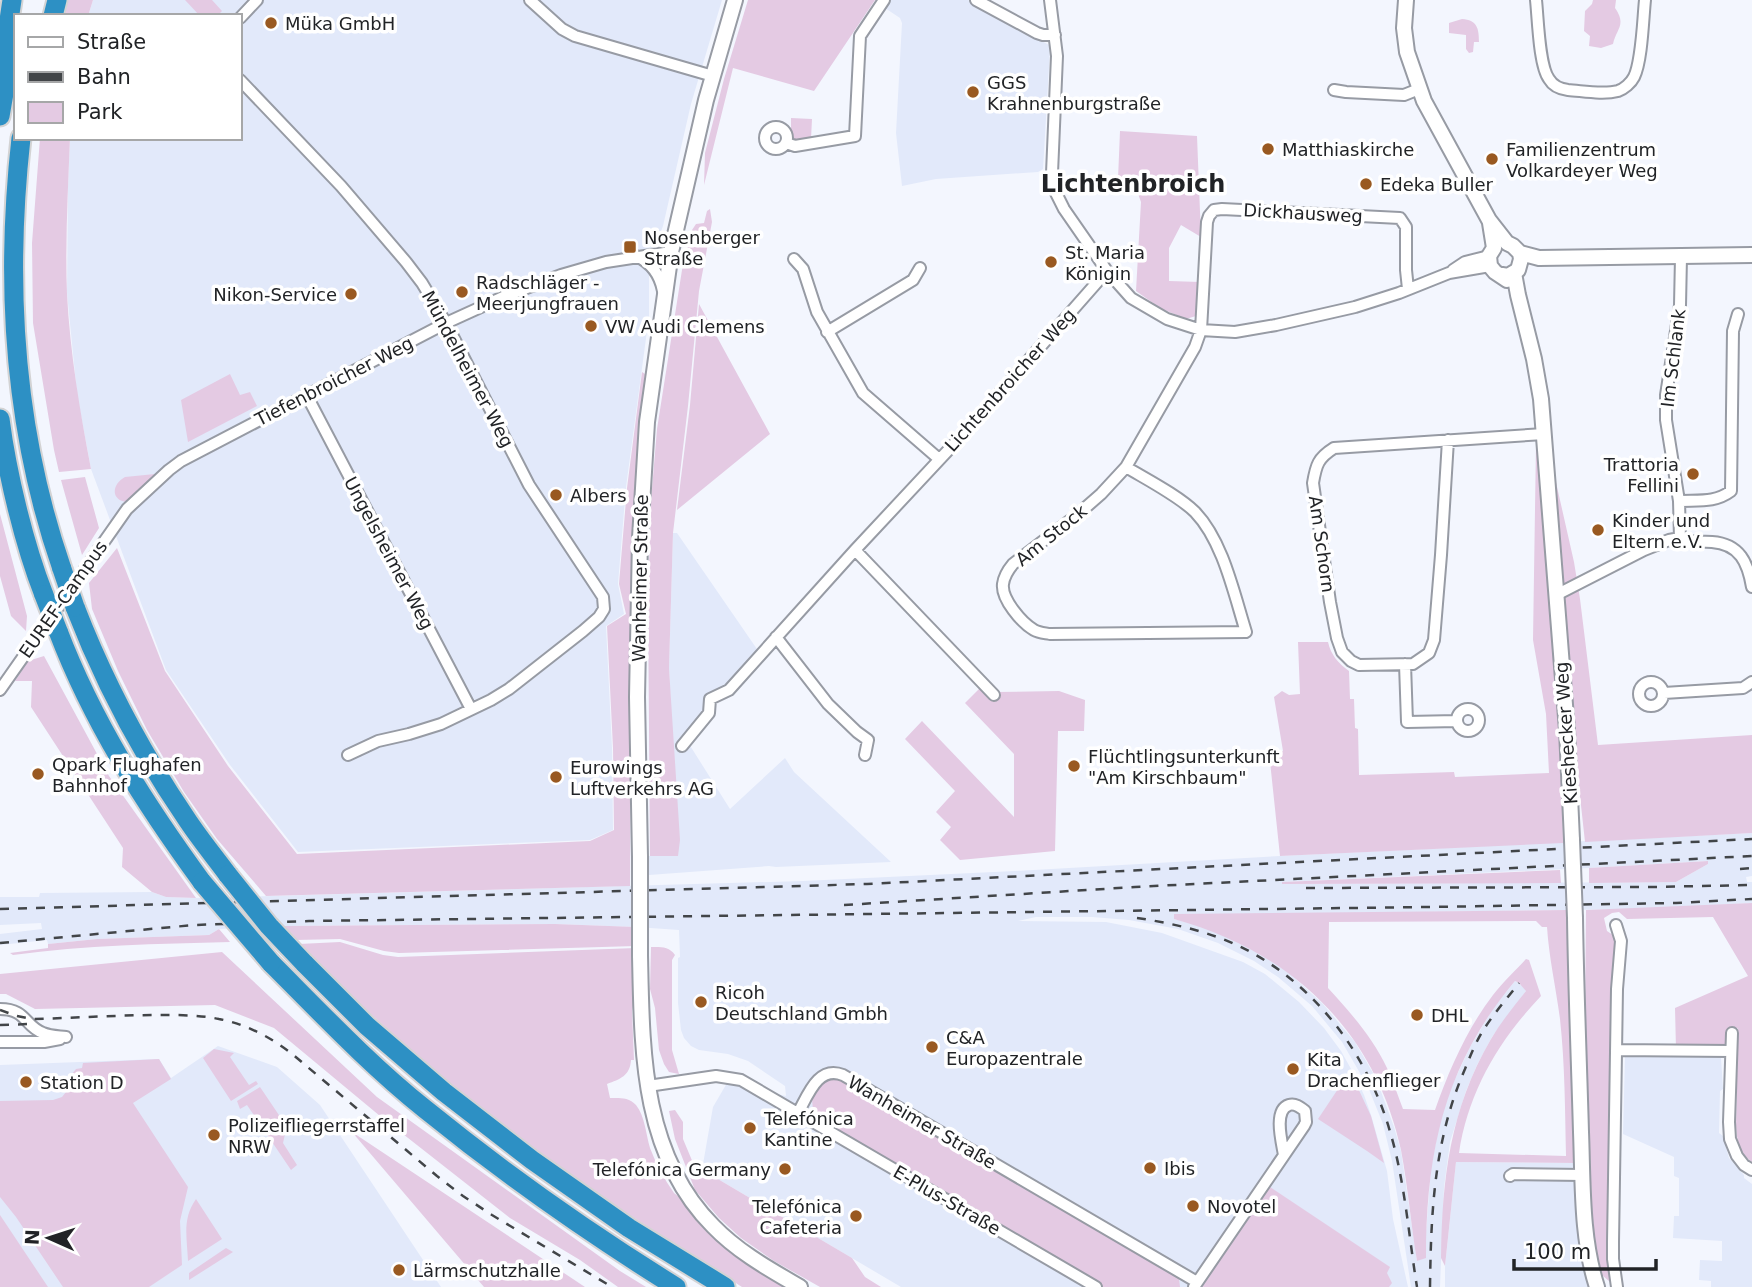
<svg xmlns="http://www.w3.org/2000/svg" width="1752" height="1287" font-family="'DejaVu Sans',sans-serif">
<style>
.built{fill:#e2e9fa;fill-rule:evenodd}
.green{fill:#e4cae3;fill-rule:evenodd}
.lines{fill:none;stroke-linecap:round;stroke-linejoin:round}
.street-casing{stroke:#979ba4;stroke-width:14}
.secondary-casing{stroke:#979ba4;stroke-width:18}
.highway-casing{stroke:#d3d3d4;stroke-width:23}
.street{stroke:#fff;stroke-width:10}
.secondary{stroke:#fff;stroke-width:14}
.highway{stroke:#2d90c4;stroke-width:19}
.rail{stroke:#424548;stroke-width:2.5;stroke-dasharray:9 9;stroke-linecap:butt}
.secondary-bridge-casing{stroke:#979ba4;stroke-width:18;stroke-linecap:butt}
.highway-bridge-casing{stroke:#d3d3d4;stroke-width:23;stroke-linecap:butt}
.secondary-bridge{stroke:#fff;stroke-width:14}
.highway-bridge{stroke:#2d90c4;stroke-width:19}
.poi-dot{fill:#995921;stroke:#fff;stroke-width:2.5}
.labels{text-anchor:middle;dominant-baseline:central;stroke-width:7;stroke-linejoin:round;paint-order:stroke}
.poi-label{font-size:18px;fill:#212326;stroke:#fff;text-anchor:start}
.street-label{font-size:18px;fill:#212326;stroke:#fff}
.district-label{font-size:24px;font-weight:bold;fill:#212326;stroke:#fff}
</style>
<rect width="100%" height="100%" fill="#f3f6fe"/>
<path class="built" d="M93,0H722L691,104L663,226L649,264V316L626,487L618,584L624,614L606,626L612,748L613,830L590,840L298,852L230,765L166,670L91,469L77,394L67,293L68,187L70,138H240V16H88Z
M890,0H968L1049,45L1050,50L1043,169L1038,172L936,179L902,186L896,133L902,23L900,18L885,8Z
M673,533H677L759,652L688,736L689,744L730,809L785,758L794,772L891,862L776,867L769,866L649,875V856H678L669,668Z
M1752,833V876L1746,877L1747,882H1752V903L1639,909L1284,914L1174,919L1198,925L1233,939L1265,957L1288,972L1323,1004L1355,1042L1376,1078L1394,1127L1401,1151L1417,1261L1426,1257V1232L1431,1168L1440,1120L1449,1092L1470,1047L1494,1007L1515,981L1524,987L1526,991L1492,1037L1477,1065L1466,1091L1450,1142L1444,1187L1440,1287H1411L1392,1161L1383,1124L1368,1087L1342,1042L1312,1006L1278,977L1254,961L1218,943L1178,929L1129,920L1092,917H1036L1018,921L1106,922L1162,933L1243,962L1265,974L1299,1002L1324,1028L1341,1051L1355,1076L1364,1095L1371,1115L1387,1171L1393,1219L1408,1287H901L706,1172L703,1164L713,1107L727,1083L786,1096L785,1086L748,1061L728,1054L699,1050L691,1046L684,1038L681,1030L678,1003V958L680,957L679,930L636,927L555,924L283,926L219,929L209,935L97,939L48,944L47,940L0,945V934L42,929L41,923L0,925V897H39L40,893L152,892L166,897L196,898L803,881L1015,871L1280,856ZM1708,861V864L1676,882L1282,884V882L1589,868Z
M218,1046L277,1067L320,1105L441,1287H0V1065L159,1059L171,1078Z
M1625,1056H1715L1721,1058L1723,1089L1720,1091L1719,1133L1723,1136L1729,1158L1744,1175V1178L1752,1184V1287H1711V1281L1699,1280L1700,1260L1722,1261V1241L1673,1238L1674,1216H1679V1178L1674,1176V1157L1623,1134Z
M1456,1162L1576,1163L1577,1222L1580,1249L1588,1287H1445V1266Z"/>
<path class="green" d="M67,0H93L88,16H63Z
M185,0H212L222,11L217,16H200Z
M748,0H875L814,91L733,68L704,185L705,153L724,79Z
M1593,0H1616L1615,8C1627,25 1616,29 1613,44L1601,48L1589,46L1590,36L1584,31L1585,11L1592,4Z
M1462,19C1477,20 1479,28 1479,42H1474L1473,52L1469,53L1466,49V35L1449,33V23Z
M791,118L812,119L811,139L799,141L794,139L791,131Z
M1120,131L1197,136L1201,237L1181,225L1169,248V281L1200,282L1196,316L1186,319L1160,308L1136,291L1141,202L1133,180L1118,179Z
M40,138H70C68,189 65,243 67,294C70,353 80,411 91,469L59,472L54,450L33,323L32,243Z
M710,209L712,222L699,291L688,406L673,533L669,668L680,840L678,856H650L648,599L651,501L657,429L682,270L692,230L696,224L704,223L707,211Z
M699,304L770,434L677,510L690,405Z
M642,372L645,374L635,491L631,697L630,886L266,896L217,839L184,792L147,730L118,671L92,609L89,583L117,548L165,671L228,766L297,854L590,841L614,830L613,748L607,626L626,614L619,584L627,488Z
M230,374L240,395L250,392L257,406L188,442L181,400Z
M1536,444H1539L1549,596L1562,769L1563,843L1280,856L1269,752L1283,751L1274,697L1282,691L1289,695L1300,694L1298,642H1328C1331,655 1338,663 1349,671L1350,699H1354L1355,728L1358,729L1359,775L1454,772L1455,777L1549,773L1546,714L1533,640Z
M155,474L156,475L127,502C110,500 112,484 125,477Z
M85,477L99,528L82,555L61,480Z
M1552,477L1555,478L1574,562L1580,599L1598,745L1752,735V833L1585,842L1579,787Z
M0,514L27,616L26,631L11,616L0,576Z
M44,656L109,776L196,898L166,897L152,892L122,867L123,848L31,707L32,681H15L28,661Z
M982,686L995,692L1059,691L1085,700L1084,731H1058L1055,851L960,860L940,840L951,827L936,812L955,791L905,739L922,721L1014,817V754L965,703Z
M1708,861V864L1676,882L1589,883V868Z
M1560,870L1561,883L1282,884V882Z
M1752,903V1162C1739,1153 1737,1141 1736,1126L1738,1028L1730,1031C1730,1032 1729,1041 1728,1042C1723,1052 1687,1049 1676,1049L1675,1008L1748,976L1713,917L1627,919L1619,912L1612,913L1604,918L1607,931L1616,937L1610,1282L1602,1275L1595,1243L1592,1209L1585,1020L1586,910Z
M1567,910L1576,1163L1456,1162L1445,1266L1441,1258C1442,1179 1450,1109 1491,1039C1501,1022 1514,1006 1526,991L1519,983L1515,981C1445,1064 1426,1151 1426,1258L1417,1261C1411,1225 1408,1187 1401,1150C1375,1030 1290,951 1174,919V914ZM1536,921L1542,927H1547C1549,958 1556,988 1560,1019C1565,1065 1565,1110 1566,1156L1459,1153C1468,1092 1499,1040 1541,996L1529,960L1526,959C1516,970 1503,982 1493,995C1467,1029 1449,1070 1435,1110L1403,1109C1398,1096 1393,1081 1387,1068C1373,1038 1350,1012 1328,988L1329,922Z
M555,924L636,927V946L399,953L384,951L340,939L296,940L283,926Z
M219,929L230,942C158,944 85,945 13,955L10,953L48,948V944L97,939L209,935Z
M340,942L383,955L398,957L636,948V987L632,1011L634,1060H631C630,1076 620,1079 607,1084L610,1098C619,1098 629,1097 636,1105C645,1116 646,1135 650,1148C656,1164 664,1179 674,1193L792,1287H742L600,1196L529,1146L473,1103L418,1057L350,995L299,944Z
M651,947C660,947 669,946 675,955L672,960V1050L679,1074L669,1072L664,1064L659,1050L655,1008L650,989Z
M222,952L377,1097L620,1271L646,1287H618L580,1260L510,1218L380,1116L274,1028L215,1005L35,1009L6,994H0V974Z
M214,1049L234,1053L230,1057L249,1085L256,1081L258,1084L231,1101L203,1058Z
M159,1059L171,1079L133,1103L188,1187L180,1221L182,1265L149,1287H63L16,1217L0,1197V1101L53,1100L62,1097L66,1092L67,1080L76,1069L82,1068L83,1063Z
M1350,1071L1371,1116L1384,1163L1367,1151L1318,1119Z
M834,1078L843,1079L1176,1275L1179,1279L1180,1287H1103L819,1121C806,1103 812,1081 834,1078Z
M260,1087L285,1124L286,1130L283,1143L297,1165L291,1170L247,1105L240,1109L237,1101Z
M675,1110L683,1122V1139L696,1170L706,1172L852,1258L865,1277L881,1287H820L774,1261L741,1238L719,1218L695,1190L675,1139L669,1111Z
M352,1132L585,1287H484Z
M1270,1187L1390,1267L1387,1273L1392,1283L1389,1287H1202Z
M196,1199L222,1239L188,1261C187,1237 182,1219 196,1199Z
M0,1215L48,1287H0Z
M226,1248L233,1252L189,1280V1273Z"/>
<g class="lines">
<g class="street-casing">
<path id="street" d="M530,0L562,29L575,36L713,76
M976,0L1037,33L1043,35H1055
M1050,0L1057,56L1052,173L1055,191L1064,209L1107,271L1131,298L1167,319L1201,330L1235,332L1276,325L1355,307L1399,293L1449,273L1490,266
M1536,0C1538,18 1539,66 1549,79C1553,86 1560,89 1568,90C1583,91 1603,95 1618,91C1624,89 1631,83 1634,77C1642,61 1643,19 1645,0
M240,18L257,0
M240,80L341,186L406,262L422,283L446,323L529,485L603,597L604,609L599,617L583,631L509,689L491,700L441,724L409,734L378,741L348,755
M1334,90L1346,92L1404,95L1419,89
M765 138a11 11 0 1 1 22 0a11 11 0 1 1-22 0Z
M786,143L795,146L855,136L860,36L884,0
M636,256C652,263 660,275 663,291
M794,259L803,269L817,312L863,393L939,459
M1453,270L1465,262L1489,256
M827,332L913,280L920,268
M307,396L471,709
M1448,440L1441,555L1434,640L1429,653L1413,664L1359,665L1351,661L1342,652L1337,638L1330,602L1313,483C1316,465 1318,458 1334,448L1544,434
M1126,467C1146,479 1179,496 1195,512C1223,541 1234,594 1246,632L1050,634C1045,633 1039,633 1034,630C1022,623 1001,599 1003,584C1004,576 1008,570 1013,564L1077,515L1101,494L1126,467L1195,347L1201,330L1207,222L1209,216L1214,210L1222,209L1400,218L1406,227V270L1408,289
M1679,501C1699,500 1715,503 1731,491L1733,331L1738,314
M1680,538L1679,501L1666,420V395L1680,305L1681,257
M1680,538C1691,544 1700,541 1712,542C1740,544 1748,563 1752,587
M855,550L994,695
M1556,595L1644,550L1669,540L1680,538
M776,637L828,704L857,732L868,740L865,755
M1405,664L1407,722L1457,721
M1639 694a12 12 0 1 1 24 0a12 12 0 1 1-24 0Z
M0,690L127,509L169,470L181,461L446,323L503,297L561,275L606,262L671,252
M1664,693L1743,688L1752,682
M1457 720a11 11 0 1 1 22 0a11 11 0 1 1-22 0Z
M682,746L709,713L710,699L729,690L855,550L968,429L1107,271
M1616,925L1621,941L1617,989L1613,1242V1259L1617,1287
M0,1009C27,1009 24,1026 43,1033C50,1036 58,1036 66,1037
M1732,1033L1729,1122L1730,1139L1737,1156L1744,1165L1752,1170
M0,1042H44L60,1039
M1616,1050L1731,1051
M648,1086L716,1076L741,1080L1096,1287
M798,1113C808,1095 818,1065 843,1075L1197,1282
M1510,1176L1513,1174L1583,1175
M1194,1287L1304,1126L1306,1122L1305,1111C1300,1107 1295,1103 1289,1105C1273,1110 1282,1143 1284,1155"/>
</g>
<g class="secondary-casing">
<path id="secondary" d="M1406,0L1404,28L1407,52L1424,101L1489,220L1507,243L1513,246L1520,253L1521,259L1518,270L1508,276L1502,275
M1490,223L1494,248L1489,256L1490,266L1495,272L1507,280
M1520,253L1539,258L1752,255
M1514,273L1518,295L1534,359L1541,399L1567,730L1572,840
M640,857L637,697L640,538L647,422L671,252L706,100L735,0
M1575,918C1576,989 1579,1061 1581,1132C1583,1183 1581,1238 1597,1287
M640,955C642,1049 641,1154 713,1226C738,1252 769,1269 800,1287"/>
</g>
<g class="highway-casing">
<path id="highway" d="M53,16L57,0
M5,87V47L12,0
M0,116L7,76
M21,138C5,282 14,431 62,569
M0,419C7,473 24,544 44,595
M75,607C104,682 141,752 186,818C199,838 214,856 228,875
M58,631C93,723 145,804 202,882
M271,963C321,1013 370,1065 425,1109C505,1174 589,1233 676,1287
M304,963L367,1026L444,1092L532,1160L629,1228L725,1287"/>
</g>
<use href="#street" class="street"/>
<use href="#secondary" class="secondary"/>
<use href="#highway" class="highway"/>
<path class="rail" d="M1740,869L1752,868
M1306,888L1653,887L1752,885
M844,905L1135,887L1752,856
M0,909L867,884L1752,839
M1137,918C1171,923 1207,931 1239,946C1314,982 1369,1055 1391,1135C1405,1183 1409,1238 1417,1287
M0,943L194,925L309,921L1428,907L1676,903L1752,899
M0,1010L17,1016L32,1019C75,1018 118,1015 161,1015C180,1015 200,1015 219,1019C246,1024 270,1037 291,1053L437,1176L463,1196L492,1215L612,1287
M0,1025L29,1024
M1430,1287C1431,1211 1434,1140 1465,1069C1471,1054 1477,1039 1486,1026C1496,1011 1508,997 1519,983"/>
<g class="secondary-bridge-casing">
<path id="secondary-bridge" d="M1572,840L1575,918
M640,857V955"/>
</g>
<g class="highway-bridge-casing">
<path id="highway-bridge" d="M62,569L75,607
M44,595L58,631
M228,875L269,926L304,963
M202,882L271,963"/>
</g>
<use href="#secondary-bridge" class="secondary-bridge"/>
<use href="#highway-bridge" class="highway-bridge"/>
</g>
<g class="poi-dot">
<circle cx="271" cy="23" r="7"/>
<circle cx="973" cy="92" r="7"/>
<circle cx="1268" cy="149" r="7"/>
<circle cx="1492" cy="159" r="7"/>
<circle cx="1366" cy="184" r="7"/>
<rect x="623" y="240" width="14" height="14" rx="3.5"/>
<circle cx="1051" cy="262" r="7"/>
<circle cx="462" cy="292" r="7"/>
<circle cx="351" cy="294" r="7"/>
<circle cx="591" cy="326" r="7"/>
<circle cx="1693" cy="474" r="7"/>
<circle cx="556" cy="495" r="7"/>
<circle cx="1598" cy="530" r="7"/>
<circle cx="1074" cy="766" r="7"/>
<circle cx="38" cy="774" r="7"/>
<circle cx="556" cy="777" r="7"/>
<circle cx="701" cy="1002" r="7"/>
<circle cx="1417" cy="1015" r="7"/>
<circle cx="932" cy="1047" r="7"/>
<circle cx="1293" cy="1069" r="7"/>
<circle cx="26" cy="1082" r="7"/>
<circle cx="750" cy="1128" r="7"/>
<circle cx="214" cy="1135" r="7"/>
<circle cx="1150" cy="1168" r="7"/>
<circle cx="785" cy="1169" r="7"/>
<circle cx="1193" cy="1206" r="7"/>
<circle cx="856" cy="1216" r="7"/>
<circle cx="399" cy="1270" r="7"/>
</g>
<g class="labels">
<g class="poi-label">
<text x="285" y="23">Müka GmbH</text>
<text x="987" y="82">GGS<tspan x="987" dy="21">Krahnenburgstraße</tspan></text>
<text x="1282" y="149">Matthiaskirche</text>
<text x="1506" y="149">Familienzentrum<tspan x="1506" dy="21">Volkardeyer Weg</tspan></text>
<text x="1380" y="184">Edeka Buller</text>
<text x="644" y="237">Nosenberger<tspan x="644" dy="21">Straße</tspan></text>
<text x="1065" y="252">St. Maria<tspan x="1065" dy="21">Königin</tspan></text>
<text x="476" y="282">Radschläger -<tspan x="476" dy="21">Meerjungfrauen</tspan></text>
<text x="337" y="294" text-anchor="end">Nikon-Service</text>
<text x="605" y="326">VW Audi Clemens</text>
<text x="1679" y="464" text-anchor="end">Trattoria<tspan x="1679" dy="21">Fellini</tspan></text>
<text x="570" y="495">Albers</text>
<text x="1612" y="520">Kinder und<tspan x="1612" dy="21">Eltern e.V.</tspan></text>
<text x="1088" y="756">Flüchtlingsunterkunft<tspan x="1088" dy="21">"Am Kirschbaum"</tspan></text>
<text x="52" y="764">Qpark Flughafen<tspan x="52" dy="21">Bahnhof</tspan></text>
<text x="570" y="767">Eurowings<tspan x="570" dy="21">Luftverkehrs AG</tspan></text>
<text x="715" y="992">Ricoh<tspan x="715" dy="21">Deutschland Gmbh</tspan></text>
<text x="1431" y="1015">DHL</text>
<text x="946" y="1037">C&amp;A<tspan x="946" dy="21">Europazentrale</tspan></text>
<text x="1307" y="1059">Kita<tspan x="1307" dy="21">Drachenflieger</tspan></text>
<text x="40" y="1082">Station D</text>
<text x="764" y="1118">Telefónica<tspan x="764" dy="21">Kantine</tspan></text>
<text x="228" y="1125">Polizeifliegerrstaffel<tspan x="228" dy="21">NRW</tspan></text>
<text x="1164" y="1168">Ibis</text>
<text x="771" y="1169" text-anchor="end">Telefónica Germany</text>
<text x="842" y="1206" text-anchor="end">Telefónica<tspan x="842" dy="21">Cafeteria</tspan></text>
<text x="1207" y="1206">Novotel</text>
<text x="413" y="1270">Lärmschutzhalle</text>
</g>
<g class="street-label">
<text transform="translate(1303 213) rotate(3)">Dickhausweg</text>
<text transform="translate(1673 358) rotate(-83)">Im Schlank</text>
<text transform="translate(468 369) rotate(62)">Mündelheimer Weg</text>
<text transform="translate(1010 380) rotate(-48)">Lichtenbroicher Weg</text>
<text transform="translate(334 381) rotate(-27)">Tiefenbroicher Weg</text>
<text transform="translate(1051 535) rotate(-39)">Am Stock</text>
<text transform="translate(1322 544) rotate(82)">Am Schorn</text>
<text transform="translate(389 553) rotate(62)">Ungelsheimer Weg</text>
<text transform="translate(640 578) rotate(-89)">Wanheimer Straße</text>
<text transform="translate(63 599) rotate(-55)">EUREF-Campus</text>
<text transform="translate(1566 733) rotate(-94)">Kieshecker Weg</text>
<text transform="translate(922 1122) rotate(30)">Wanheimer Straße</text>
<text transform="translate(947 1200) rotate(30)">E-Plus-Straße</text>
</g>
<g class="district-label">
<text x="1133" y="184">Lichtenbroich</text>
</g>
</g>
<rect x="14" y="14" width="228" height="126" fill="#ffffff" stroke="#a6a7a8" stroke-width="2"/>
<rect x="28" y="37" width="35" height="10" fill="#ffffff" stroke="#a6a7a8" stroke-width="2"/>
<text x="77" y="49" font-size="21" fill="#212326">Straße</text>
<rect x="28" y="72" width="35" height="10" fill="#424548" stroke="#a6a7a8" stroke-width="2"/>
<text x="77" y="84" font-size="21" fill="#212326">Bahn</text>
<rect x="28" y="102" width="35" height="21" fill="#e4cae3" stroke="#a6a7a8" stroke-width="2"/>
<text x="77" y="119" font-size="21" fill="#212326">Park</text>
<g transform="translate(49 1238) rotate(273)" stroke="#ffffff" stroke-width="5" paint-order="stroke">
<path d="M0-5L12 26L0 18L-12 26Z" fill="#212326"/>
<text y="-10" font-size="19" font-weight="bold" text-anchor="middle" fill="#212326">N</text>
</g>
<path d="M1514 1259v10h142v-10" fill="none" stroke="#212326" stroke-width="3.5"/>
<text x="1524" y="1259" font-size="21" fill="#212326" stroke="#ffffff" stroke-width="5" paint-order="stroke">100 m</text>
</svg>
